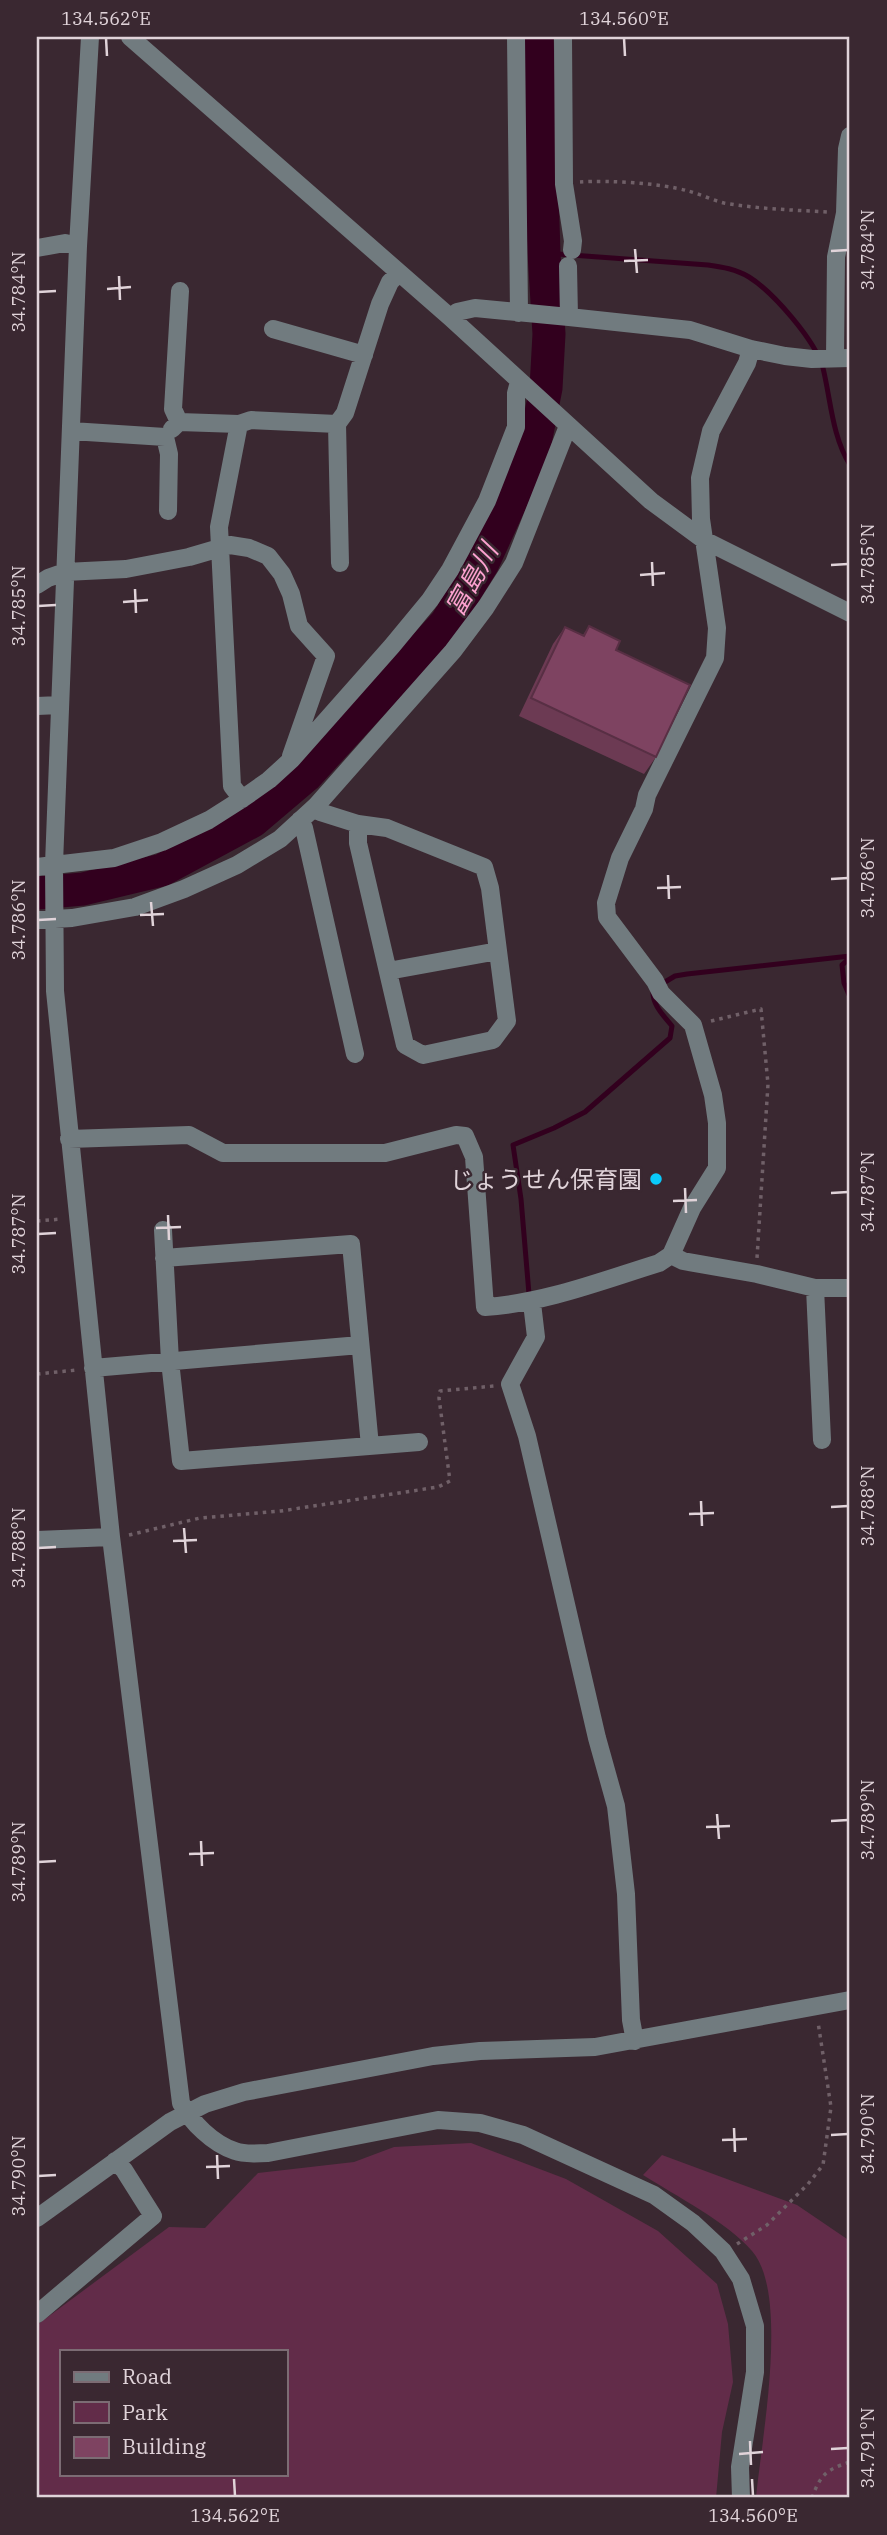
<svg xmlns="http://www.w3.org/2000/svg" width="887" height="2535" font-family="'IBM Plex Serif','Noto Sans JP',serif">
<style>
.green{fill:#622c49;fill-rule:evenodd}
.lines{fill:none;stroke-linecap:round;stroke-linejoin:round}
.stream{stroke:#32001e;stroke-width:5}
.river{stroke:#32001e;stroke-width:33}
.path{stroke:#706068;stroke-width:3.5;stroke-dasharray:3.5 5;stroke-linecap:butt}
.minor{stroke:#717b7f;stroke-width:18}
.wall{fill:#6c3a53}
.building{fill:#7e4361;stroke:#582f44;stroke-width:2}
.ticks{fill:none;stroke:#e0d3d9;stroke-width:2.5}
.poi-dot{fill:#0acafa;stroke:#3a2831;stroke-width:2.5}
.labels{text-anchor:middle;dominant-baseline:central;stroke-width:5;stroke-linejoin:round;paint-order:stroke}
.poi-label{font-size:24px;fill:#e0d3d9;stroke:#3a2831;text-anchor:end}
.water-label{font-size:26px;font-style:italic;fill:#fda2d0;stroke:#3a2831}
.neatline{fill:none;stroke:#e0d3d9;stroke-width:2.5}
.ticks-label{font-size:18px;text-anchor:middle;fill:#e0d3d9}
</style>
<rect width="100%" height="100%" fill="#3a2831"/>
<path class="green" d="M471,2143L566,2179L658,2231L717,2284L728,2324L733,2382L722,2432L716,2498H37V2325L169,2227L205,2228L258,2173L354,2162L394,2147ZM61,2351H285V2474H61Z
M662,2155L797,2205L850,2241V2498H756C761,2442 790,2294 752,2251C727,2222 676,2196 643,2175Z"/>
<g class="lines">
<path class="stream" d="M544,253L708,265C722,267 736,269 749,277C773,292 815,340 823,368C831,401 832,436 850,465
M850,958L842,965L844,983L850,997
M660,985L675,976L687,974L850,956
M529,1294L521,1199L513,1145L554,1128L585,1112L670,1038L672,1026C664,1016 652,1005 653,991"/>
<path class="river" d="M37,893L83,889L162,870L253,821L306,776L446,623L483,563L533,453L546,388L549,334L544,253L537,37"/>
<path class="path" d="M580,182C608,180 661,183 688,191C700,194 712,200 724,203C758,209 793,210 828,212
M711,1021L761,1009L768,1084L757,1258
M37,1221L62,1219
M37,1374L77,1370
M129,1535L200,1518L281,1511L438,1487L450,1481L439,1398L440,1391L494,1386
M737,2244L767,2225L808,2184L823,2165L831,2107L818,2022
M812,2498C820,2475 827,2469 850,2462"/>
<path class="minor" d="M90,37L78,246L54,864L55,991L111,1537L181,2103C191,2122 213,2144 235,2151C245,2155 258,2153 268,2153L438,2120L480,2123L523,2135L654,2195L693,2223L723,2251L741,2279L755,2326V2372L740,2467L741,2498
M130,37L451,318L651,501L704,540L850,613
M516,37L519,313
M563,37L564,184L573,241L572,250
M37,248L65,243L78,246
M568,266L569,317
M451,318L457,312L475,308L569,317L690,330L751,349L785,356L812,359L850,358
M273,329L364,355
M835,358L836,257L845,213L847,149L850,136
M179,422L239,424L251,420L337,424L345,413L380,304L390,282L398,274
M239,424L219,527L232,786L242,799
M337,424L340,563
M172,429L179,422L173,409L180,291
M71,431L165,437L169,454L168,511
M37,585L48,578L65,572L126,569L189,557L230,545L249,548L268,556L282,574L291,594L299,626L326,656L291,756
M37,706L60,705
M316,806L320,812L358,824L387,828L484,867L490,888L498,951L388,971
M300,820L304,828L355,1054
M358,824V843L405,1045L423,1055L493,1040L507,1021L498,951
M37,867L114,858L162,842L209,820L242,799L269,780L292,759L392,646L430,600L450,570L487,501L516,427V393L519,382
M37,920L72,918L135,907L184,889L237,865L280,839L316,806L453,651L486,607L514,563L568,426
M69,1139L189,1135L223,1153H385L456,1135L465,1136L474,1157L485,1307C545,1303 601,1281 659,1263L671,1255L692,1208L717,1168V1123L713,1095L693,1025L661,993L655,981L607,917L606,903L620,858L644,809L647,795L715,658L717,628L701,519L700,478L711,431L747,363L751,349
M163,1230L170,1361L181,1461L419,1442
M671,1255L683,1261L757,1274L815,1288H850
M164,1258L351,1244L370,1446
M815,1288L822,1440
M532,1303L536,1337L510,1384L527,1436L597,1738L616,1806L626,1894L631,2020L635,2041
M93,1368L360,1345
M37,1540L111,1537
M37,2218L170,2122L205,2104L244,2092L433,2056L480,2051L595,2047L850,2000
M37,2314L153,2216L124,2170L115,2161"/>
</g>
<path class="wall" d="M589,626L616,650L656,757L644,774L519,716L553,644L565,627L583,635Z"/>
<path class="building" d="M589,626L620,641L616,650L690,685L656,757L531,698L565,627L584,636Z"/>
<path class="ticks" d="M106,38L107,56M624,38L625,56M635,249L637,273M831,251L848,250M624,261L648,260M119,276L120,300M107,289L131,287M38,292L56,291M652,562L653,586M831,565L848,564M640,575L665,573M135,589L136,613M123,602L148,600M38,606L56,605M668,875L669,899M831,879L848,878M657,888L681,887M151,902L153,926M140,915L164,914M38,920L56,919M685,1188L686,1213M831,1193L848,1192M673,1201L697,1200M168,1215L169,1240M156,1228L181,1227M38,1234L56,1233M701,1501L702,1526M831,1507L848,1506M689,1514L714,1513M184,1528L186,1553M173,1541L197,1540M38,1548L56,1547M717,1814L719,1839M831,1821L848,1820M706,1827L730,1826M201,1841L202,1866M189,1854L214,1853M38,1862L56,1861M734,2128L735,2152M831,2135L848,2134M722,2140L747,2139M217,2155L218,2179M206,2167L230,2166M38,2176L56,2175M750,2441L751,2465M831,2449L848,2448M739,2454L763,2452M234,2479L235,2496M752,2479L753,2496"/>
<circle class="poi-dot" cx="656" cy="1179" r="7"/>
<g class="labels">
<g class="poi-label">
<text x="642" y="1179">じょうせん保育園</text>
</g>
<g class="water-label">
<text transform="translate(471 579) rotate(-61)">富島川</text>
</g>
</g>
<rect width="887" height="2535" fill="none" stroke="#3a2831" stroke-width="77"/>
<rect x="60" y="2350" width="228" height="126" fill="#3a2831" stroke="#7c6c74" stroke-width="2"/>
<rect x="74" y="2372" width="35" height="10" fill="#717b7f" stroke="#7c6c74" stroke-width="2"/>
<text x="122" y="2384" font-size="21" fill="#e0d3d9">Road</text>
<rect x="74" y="2402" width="35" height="21" fill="#622c49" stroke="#7c6c74" stroke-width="2"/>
<text x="122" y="2420" font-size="21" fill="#e0d3d9">Park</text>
<rect x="74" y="2437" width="35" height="21" fill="#7e4361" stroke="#7c6c74" stroke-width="2"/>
<text x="122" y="2454" font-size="21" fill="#e0d3d9">Building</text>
<rect x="38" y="38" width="810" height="2458" class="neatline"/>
<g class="ticks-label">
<text x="106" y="25">134.562°E</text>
<text x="624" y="25">134.560°E</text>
<text transform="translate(868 250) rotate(-90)" y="6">34.784°N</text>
<text transform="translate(19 292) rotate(-90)" y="6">34.784°N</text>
<text transform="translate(868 564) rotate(-90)" y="6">34.785°N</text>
<text transform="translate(19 606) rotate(-90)" y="6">34.785°N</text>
<text transform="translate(868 878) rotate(-90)" y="6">34.786°N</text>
<text transform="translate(19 920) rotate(-90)" y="6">34.786°N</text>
<text transform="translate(868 1192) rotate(-90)" y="6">34.787°N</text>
<text transform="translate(19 1234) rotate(-90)" y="6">34.787°N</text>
<text transform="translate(868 1506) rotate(-90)" y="6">34.788°N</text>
<text transform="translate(19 1548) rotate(-90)" y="6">34.788°N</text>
<text transform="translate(868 1820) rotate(-90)" y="6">34.789°N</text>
<text transform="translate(19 1862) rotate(-90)" y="6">34.789°N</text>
<text transform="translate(868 2134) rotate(-90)" y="6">34.790°N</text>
<text transform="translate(19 2176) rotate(-90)" y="6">34.790°N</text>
<text transform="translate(868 2448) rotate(-90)" y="6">34.791°N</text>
<text x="235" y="2522">134.562°E</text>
<text x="753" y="2522">134.560°E</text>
</g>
</svg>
